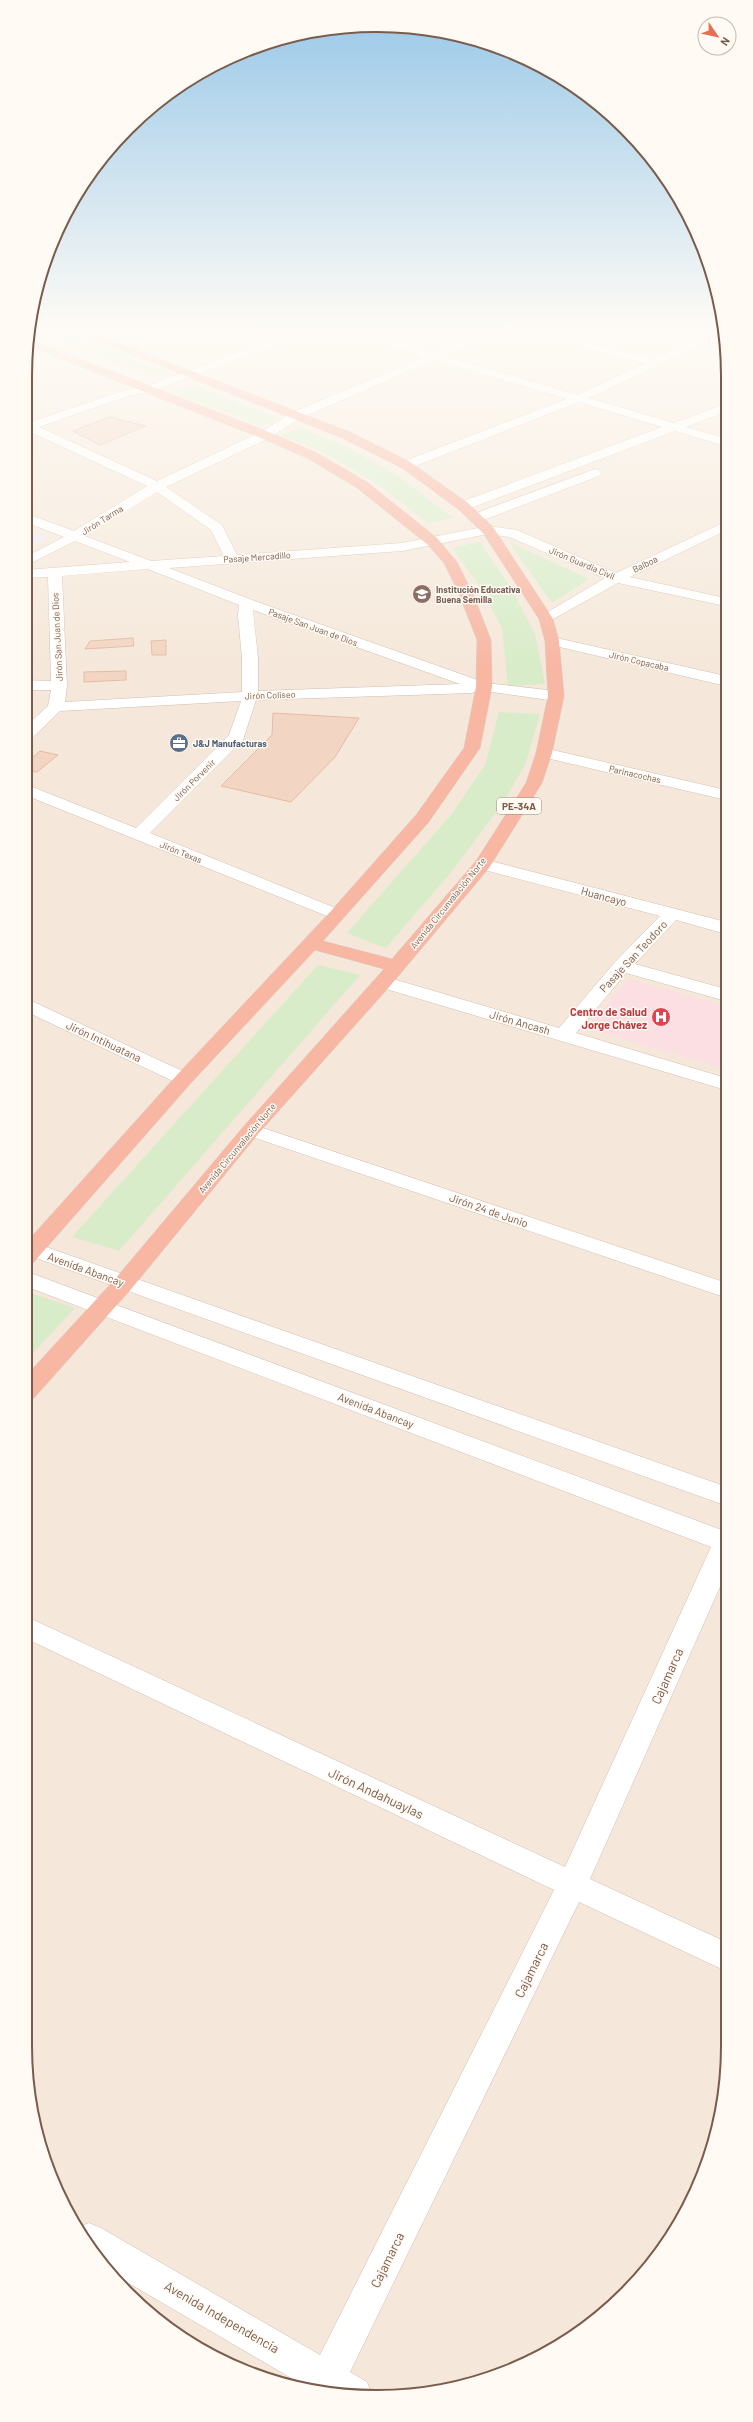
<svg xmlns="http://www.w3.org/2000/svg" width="753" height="2422" font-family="Barlow,sans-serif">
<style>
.residential{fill:#f5e8da}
.education{fill:#f3e8fa}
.medical{fill:#fbdfe3}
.green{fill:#d8ecc9}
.building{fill:#f3d5c3;stroke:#e6bba3}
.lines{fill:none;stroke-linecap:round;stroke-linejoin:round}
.minor-casing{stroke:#d1beb0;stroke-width:1}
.highway-casing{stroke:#dad1cd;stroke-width:1}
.minor{fill:#fff;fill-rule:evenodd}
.highway{fill:#f7b7a3;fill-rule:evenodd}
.labels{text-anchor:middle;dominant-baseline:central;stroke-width:3;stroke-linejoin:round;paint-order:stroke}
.far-street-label{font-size:9px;fill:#7a5c4d;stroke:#fffaf3}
.far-education-label{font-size:9px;font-weight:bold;fill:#785e54;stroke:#fffaf3;text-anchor:start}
.far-service-label{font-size:9px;font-weight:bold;fill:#4e5e75;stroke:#fffaf3;text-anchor:start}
.shield{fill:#fffaf3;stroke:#a28b7f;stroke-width:1}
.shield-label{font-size:10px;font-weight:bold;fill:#7a5c4d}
.street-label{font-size:11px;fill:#7a5c4d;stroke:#fffaf3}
.health-label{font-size:11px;font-weight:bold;fill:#be3a42;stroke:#fffaf3;text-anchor:end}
.near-street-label{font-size:13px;fill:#7a5c4d;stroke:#fffaf3}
.rim{fill:none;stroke:#7a5c4d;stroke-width:2}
</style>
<rect width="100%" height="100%" fill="#fdf6ec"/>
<path class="residential" d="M30,329L725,330L728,2045L721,2114L701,2180L669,2241L590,2324L532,2361L468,2385L400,2396L331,2394L221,2361L163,2325L112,2277L52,2180L32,2114L25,2045V377Z"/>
<path class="education" d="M25,529L48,538L25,550Z"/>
<path class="medical" d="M629,979L726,1006V1069L586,1028Z"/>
<path class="green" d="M30,329H51L168,372V375L150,376Z
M195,385L280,419L262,426L172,392Z
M300,428L347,447L397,475L453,518L428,523L375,482L323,452L280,435Z
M480,542L511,588L535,634L545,684L508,686L502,628L479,585L452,548Z
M509,542L589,579L552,603Z
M499,712L540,714L526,763L503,803L453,870L386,948L347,933L451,815L485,765Z
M318,965L360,975L119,1251L72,1237Z
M25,1291L75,1308L25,1362Z"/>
<path class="building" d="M109,417L146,426L100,445L73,431Z
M133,638L134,646L85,649L90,641Z
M166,640V655H152L151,641Z
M126,671V680L84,682V672Z
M273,713L359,718L335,757L291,802L221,786L272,735Z
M40,751L58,755L37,772L25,770V764Z"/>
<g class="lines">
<g class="minor-casing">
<path id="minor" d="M303,329H319L153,391L128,396L39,427L157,481L261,432L293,412L424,357L338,329H356L434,352L488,329H503L445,356L577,395L645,363L583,348V344L587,343L654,359L701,337L674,329H696L711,332L717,329L725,330V334L589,398L674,423L725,404V412L686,427L725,438V446L675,431L468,509H458L456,506L458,503L662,427L579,402L410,468H402L400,465L402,462L567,399L435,360L301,418L269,438L166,487L222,525L237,555L402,543L488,526L517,530L616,573L725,522V531L630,577L725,598V606L618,583L546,623L541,622L539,619L541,616L605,578L509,537L488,534L402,551L169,568L252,600L486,683L556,691L564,696L556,701L478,690L472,693L256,700L243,740L150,833L343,911L346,915L343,919L337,920L25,795V784L136,828L229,735L241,701L60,711L31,739L25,741V727L48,706L51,690H25V680L51,681L48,577L25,578V570L130,562L75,541L25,566V557L64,537L25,522V513L74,531L147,486L28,431L25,432V424L122,391L147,386ZM157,492L211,530L224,556L151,561L85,536ZM148,569L239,605L238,615L242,658V692L65,702L67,686L62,576ZM253,610L460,684L258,691V658Z
M595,469L599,470L601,473L599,476L481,521L476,522L469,518L471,515Z
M552,637L726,676V686L547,644L545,641Z
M544,748L726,790V800L538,756L536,753L538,750Z
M483,859L726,922V934L676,920L635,964L726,989V1001L626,973L576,1033L726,1078V1090L376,986L373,982L376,978L383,976L559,1028L615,962L660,916L477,868L474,864L477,860Z
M25,998L191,1075L194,1079L191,1083L184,1085L177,1083L25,1011Z
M251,1124L727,1283V1298L244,1134L241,1130L244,1126Z
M32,1242L727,1487V1506L25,1254V1244Z
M25,1271L727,1532V1571L590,1879L728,1943V1972L579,1902L350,2372L367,2382L372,2395L331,2394L303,2385L108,2271L81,2226L89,2223L101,2228L320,2355L554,1890L25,1638V1616L565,1867L711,1547L25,1286Z"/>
</g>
<g class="highway-casing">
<path id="highway" d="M67,329H83L350,432L410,462L468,503L493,527L553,619L559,641L564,696L552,753L542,783L489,868L390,986L258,1134L132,1288L34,1398L25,1400V1377L116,1278L244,1126L384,969L315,950L191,1083L33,1263L25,1265V1244L177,1075L331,911L416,815L464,748L476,687L477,640L459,594L444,563L427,544L357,488L309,459L261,438L28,346L29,339L269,432L317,453L367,482L437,538L457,562L473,594L491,640L492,687L480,748L428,823L323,941L392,959L476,861L526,783L536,753L548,696L545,641L539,619L483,533L458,509L402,468L342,438Z"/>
</g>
<use href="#minor" class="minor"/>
<use href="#highway" class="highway"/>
</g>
<linearGradient id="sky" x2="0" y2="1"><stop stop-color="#97c7e8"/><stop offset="0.49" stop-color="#fefbf6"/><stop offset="1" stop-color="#fefbf6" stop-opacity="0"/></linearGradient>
<rect width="753" height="668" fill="url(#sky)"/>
<defs>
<g id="school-disc" transform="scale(1)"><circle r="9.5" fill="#8d6e63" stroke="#fffaf3"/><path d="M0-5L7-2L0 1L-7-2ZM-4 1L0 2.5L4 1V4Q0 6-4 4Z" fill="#fff"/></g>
<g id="office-disc" transform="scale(1)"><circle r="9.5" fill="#5c6f8a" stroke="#fffaf3"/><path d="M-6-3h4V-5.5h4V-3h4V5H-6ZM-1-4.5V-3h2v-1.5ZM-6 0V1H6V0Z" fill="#fff"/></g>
<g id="hospital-disc" transform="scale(1)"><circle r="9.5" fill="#e0444e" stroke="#fffaf3"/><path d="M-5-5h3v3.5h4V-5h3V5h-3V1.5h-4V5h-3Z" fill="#fff"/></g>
</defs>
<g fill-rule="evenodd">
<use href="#school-disc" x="422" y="594"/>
<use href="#office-disc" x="179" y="743"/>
<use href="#hospital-disc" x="661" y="1017"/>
</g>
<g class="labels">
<g class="far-street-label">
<text transform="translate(102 520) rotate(-32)">Jirón Tarma</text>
<text transform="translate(257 557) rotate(-4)">Pasaje Mercadillo</text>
<text transform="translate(582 563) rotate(23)">Jirón Guardia Civil</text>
<text transform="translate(645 564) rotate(-26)">Balboa</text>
<text transform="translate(313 627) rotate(20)">Pasaje San Juan de Dios</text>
<text transform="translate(57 637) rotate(-93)">Jirón San Juan de Dios</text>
<text transform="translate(639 661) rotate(13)">Jirón Copacaba</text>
<text transform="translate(270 695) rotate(-2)">Jirón Coliseo</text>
<text transform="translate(635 774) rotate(13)">Parinacochas</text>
<text transform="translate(194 780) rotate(-45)">Jirón Porvenir</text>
<text transform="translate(181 852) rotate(22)">Jirón Texas</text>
<text transform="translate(448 903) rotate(-51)">Avenida Circunvalación Norte</text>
<text transform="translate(237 1148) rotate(-50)">Avenida Circunvalación Norte</text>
</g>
<g class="far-education-label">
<text x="436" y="589">Institución Educativa<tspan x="436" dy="10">Buena Semilla</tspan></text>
</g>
<g class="far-service-label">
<text x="193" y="743">J&amp;J Manufacturas</text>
</g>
<rect class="shield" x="497" y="798" width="44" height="16" rx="3"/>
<g class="shield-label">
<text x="519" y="806">PE-34A</text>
</g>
<g class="street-label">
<text transform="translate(604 896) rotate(15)">Huancayo</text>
<text transform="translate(633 956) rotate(-47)">Pasaje San Teodoro</text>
<text transform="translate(520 1022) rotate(16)">Jirón Ancash</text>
<text transform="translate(104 1041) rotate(25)">Jirón Intihuatana</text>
<text transform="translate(489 1210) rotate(19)">Jirón 24 de Junio</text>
<text transform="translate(86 1269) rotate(20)">Avenida Abancay</text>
<text transform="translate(376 1410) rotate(21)">Avenida Abancay</text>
</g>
<g class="health-label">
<text x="647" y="1011">Centro de Salud<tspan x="647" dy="13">Jorge Chávez</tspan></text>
</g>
<g class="near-street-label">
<text transform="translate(667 1676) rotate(-66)">Cajamarca</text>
<text transform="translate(376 1793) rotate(25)">Jirón Andahuaylas</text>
<text transform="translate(531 1970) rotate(-64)">Cajamarca</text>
<text transform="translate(387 2260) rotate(-64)">Cajamarca</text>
<text transform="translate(222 2317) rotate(30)">Avenida Independencia</text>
</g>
</g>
<path d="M0 0H753V2422H0ZM376 32H377A344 344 0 0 1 721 376V2046A344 344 0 0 1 377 2390H376A344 344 0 0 1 32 2046V376A344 344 0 0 1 376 32Z" fill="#fffaf3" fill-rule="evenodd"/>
<path class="rim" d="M376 32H377A344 344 0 0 1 721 376V2046A344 344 0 0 1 377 2390H376A344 344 0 0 1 32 2046V376A344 344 0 0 1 376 32Z"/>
<g transform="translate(717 36) rotate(124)"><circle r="19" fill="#fffaf3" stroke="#cabbb1"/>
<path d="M0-3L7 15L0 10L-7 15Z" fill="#e76f51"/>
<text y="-6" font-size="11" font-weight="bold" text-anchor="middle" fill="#7a5c4d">N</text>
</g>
</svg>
